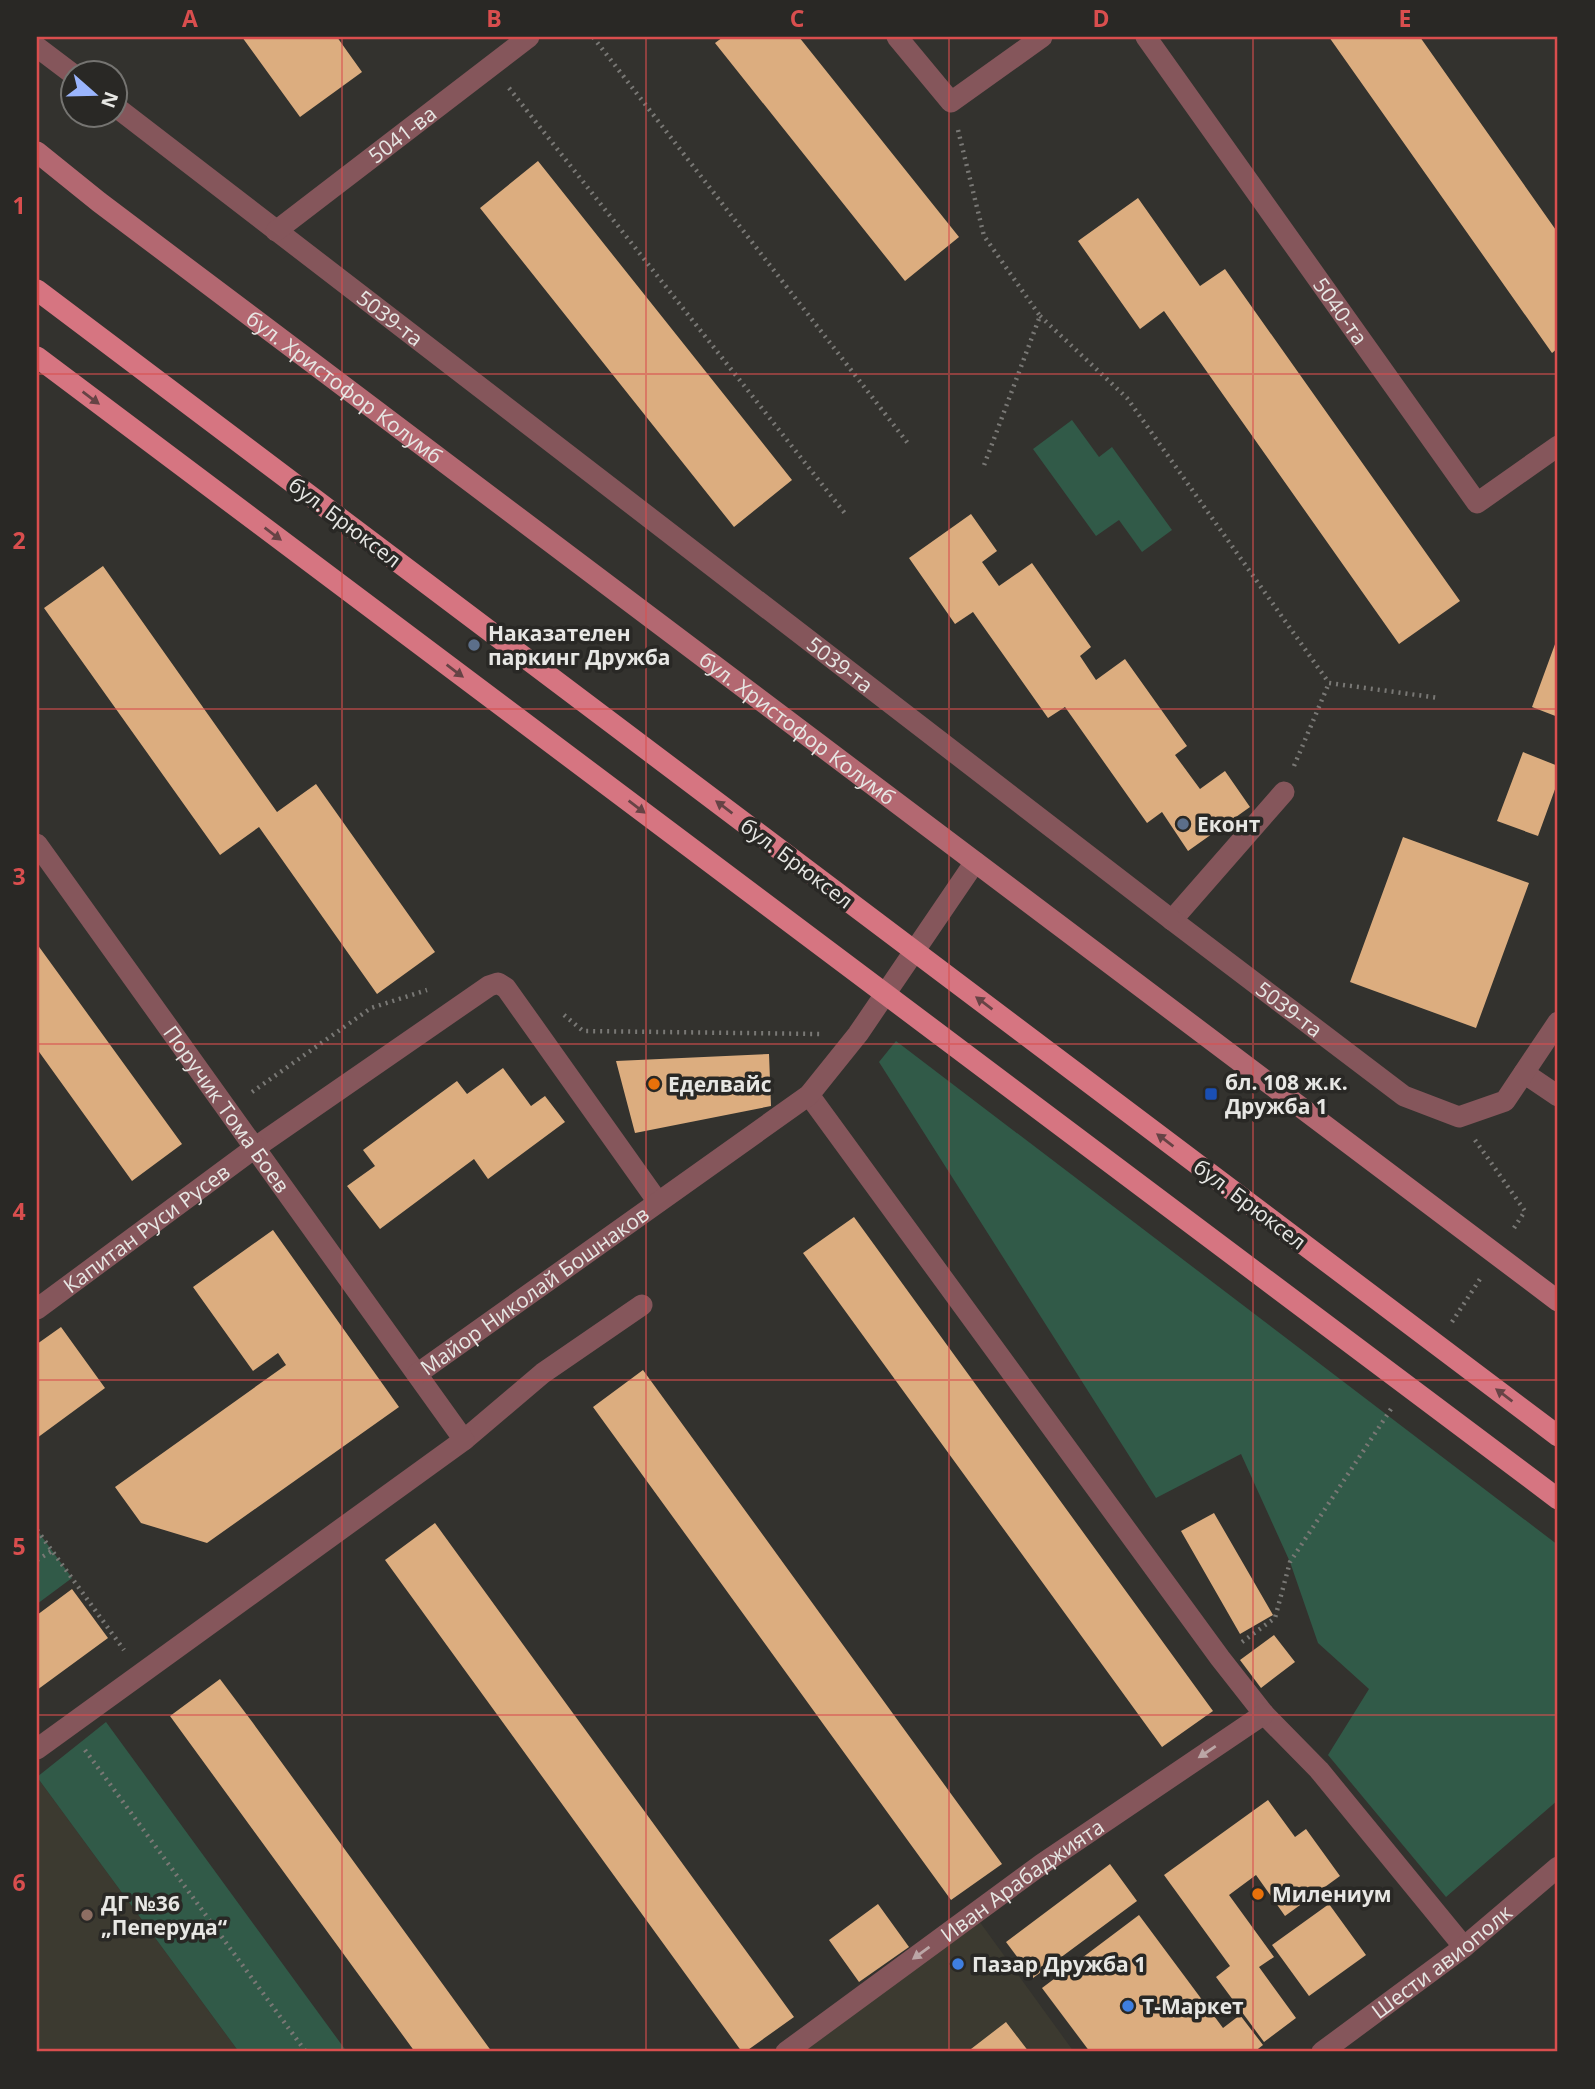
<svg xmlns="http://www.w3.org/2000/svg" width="1595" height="2089" font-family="'Open Sans',sans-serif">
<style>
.built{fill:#3c3a30}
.green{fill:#315a48}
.building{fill:#dcad7f}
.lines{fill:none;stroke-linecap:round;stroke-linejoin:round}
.path{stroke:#797875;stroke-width:4.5;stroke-dasharray:2 5;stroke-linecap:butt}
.lane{stroke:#85565b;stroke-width:21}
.street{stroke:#85565b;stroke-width:21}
.secondary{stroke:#b36871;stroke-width:21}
.primary-bridge{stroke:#d67581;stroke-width:21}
.oneway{fill:#664345}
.oneway2{fill:#bba6a6}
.grid{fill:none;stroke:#d94e4e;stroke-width:2;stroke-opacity:0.55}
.service-dot{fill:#5c6f8a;stroke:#292825;stroke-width:2.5}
.food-dot{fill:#e8710a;stroke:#292825;stroke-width:2.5}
.transit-dot{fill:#1a4fb4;stroke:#292825;stroke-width:2.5}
.education-dot{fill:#8d6e63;stroke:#292825;stroke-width:2.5}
.shop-dot{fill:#3f7fe0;stroke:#292825;stroke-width:2.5}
.labels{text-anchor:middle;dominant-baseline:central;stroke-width:7;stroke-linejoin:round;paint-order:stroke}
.street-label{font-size:21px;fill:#e7e7e4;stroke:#292825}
.poi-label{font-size:21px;font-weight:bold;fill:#e7e7e4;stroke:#292825;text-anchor:start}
.neatline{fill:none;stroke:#d94e4e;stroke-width:2.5}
.grid-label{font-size:23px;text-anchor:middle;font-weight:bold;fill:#d94e4e}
</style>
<rect width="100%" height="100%" fill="#33322e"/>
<path class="built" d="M37,1777L239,2052H37Z
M974,1914L1074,2052H786Z"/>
<path class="green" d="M1072,420L1099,457L1112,447L1172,530L1142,552L1119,520L1096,536L1033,449Z
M896,1041L1558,1545V1800L1446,1897L1328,1755L1369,1689L1318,1643L1290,1562L1241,1454L1156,1498L879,1062Z
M37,1530L72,1578L37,1604Z
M106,1722L347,2052H239L37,1777Z"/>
<path class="building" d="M242,37H337L362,72L300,117Z
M723,37H799L959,237L905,281L715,43Z
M1329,37H1420L1558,233V348L1552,353Z
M538,161L792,480L734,527L480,208Z
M1138,198L1200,286L1225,269L1460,601L1399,644L1164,311L1140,329L1078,241Z
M971,514L997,551L982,562L999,586L1032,563L1091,647L1080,656L1096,680L1125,659L1187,746L1175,755L1200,789L1225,771L1250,807L1188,851L1162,812L1147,823L1065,707L1048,718L973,612L955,624L909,558Z
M103,566L277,812L316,784L435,952L377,994L259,827L220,855L44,608Z
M1558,636V717L1532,707Z
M1523,752L1558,766V781L1538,836L1497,821Z
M1403,837L1529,883L1476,1028L1350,982Z
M37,944L182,1144L132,1181L37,1049Z
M769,1054L771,1106L635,1133L616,1061Z
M503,1068L531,1106L545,1096L565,1122L488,1179L474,1159L380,1229L347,1186L375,1166L363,1150L457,1081L467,1094Z
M854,1217L1213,1711L1162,1747L803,1253Z
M273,1230L399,1407L207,1543L141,1523L115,1487L286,1365L278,1353L253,1371L193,1287Z
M61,1327L105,1388L37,1438V1344Z
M643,1370L1002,1864L951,1900L593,1407Z
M1214,1513L1273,1615L1240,1634L1181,1531Z
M435,1523L794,2017L745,2052H742L385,1560Z
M72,1589L108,1638L37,1690V1615Z
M1274,1635L1295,1662L1261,1688L1240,1660Z
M220,1679L253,1723L492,2052H415L170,1716Z
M1268,1800L1295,1837L1306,1829L1340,1876L1285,1916L1256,1875L1229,1895L1274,1957L1259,1967L1296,2018L1264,2042L1216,1977L1230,1966L1164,1875Z
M1110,1864L1137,1901L1033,1978L1006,1942Z
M878,1904L909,1947L859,1982L829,1940Z
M1329,1904L1366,1955L1309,1996L1272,1945Z
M1139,1915L1223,2028L1240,2015L1263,2045L1254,2052H1090L1042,1988Z
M1006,2022L1029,2052H973L971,2049Z"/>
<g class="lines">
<path class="path" d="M593,37L910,446
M509,88L847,516
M958,130L984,236L1040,316L983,468
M1040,316L1127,398L1329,683L1439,698
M1294,766L1329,683
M564,1015L583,1031L820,1034
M252,1092L371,1008L427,990
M1475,1140L1525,1211L1512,1231
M1452,1322L1480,1279
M37,1530L124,1650
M37,1560L52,1551
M1242,1642L1275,1618L1290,1562L1391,1409
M85,1750L306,2052"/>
<g class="lane">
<path d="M897,37L951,102L1042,37"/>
<path id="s1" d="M1146,37L1477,503L1558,446"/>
<path d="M1172,920L1284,792"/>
<path d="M1524,1073L1558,1096"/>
<path d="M256,1147L489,986L498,983L506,988L658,1202"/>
<path d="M464,1440L543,1373L642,1305"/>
</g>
<g class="street">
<path d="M37,47L74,75"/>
<path id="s2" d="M116,107L1172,920L1404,1096L1459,1117L1505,1101L1558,1022"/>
<path id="s3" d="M276,231L529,37"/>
<path id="s4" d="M37,844L464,1440L37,1749"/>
<path d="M809,1095L1220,1658L1264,1714L1319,1770L1464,1947"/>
<path id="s5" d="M37,1309L256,1147"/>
<path id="s6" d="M417,1374L809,1095L858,1034L975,862"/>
<path id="s7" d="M786,2052L1042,1864L1264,1714"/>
<path id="s8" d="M1322,2052L1464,1947L1558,1867"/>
</g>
<path class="secondary" id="s9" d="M37,152L99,202L1558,1301"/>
<path class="primary-bridge" d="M37,290L1558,1436
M37,357L1558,1499"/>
</g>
<defs><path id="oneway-solid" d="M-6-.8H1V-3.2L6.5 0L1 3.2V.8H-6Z" transform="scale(1.75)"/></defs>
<g class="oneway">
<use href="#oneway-solid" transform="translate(91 398) rotate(37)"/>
<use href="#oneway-solid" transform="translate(273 534) rotate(37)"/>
<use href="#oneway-solid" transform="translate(455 671) rotate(37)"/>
<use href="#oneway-solid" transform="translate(637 807) rotate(37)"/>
<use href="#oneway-solid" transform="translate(724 807) rotate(-143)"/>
<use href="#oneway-solid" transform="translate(984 1003) rotate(-143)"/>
<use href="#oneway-solid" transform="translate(1165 1140) rotate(-143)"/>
<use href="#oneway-solid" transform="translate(1504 1395) rotate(-143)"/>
</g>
<g class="oneway2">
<use href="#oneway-solid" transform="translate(1207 1752) rotate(146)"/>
<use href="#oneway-solid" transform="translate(921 1953) rotate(144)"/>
</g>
<path class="grid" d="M342,37V2052M646,37V2052M949,37V2052M1253,37V2052M37,374H1558M37,709H1558M37,1044H1558M37,1380H1558M37,1715H1558"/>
<g class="service-dot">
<circle cx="474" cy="645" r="7"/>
<circle cx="1183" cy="824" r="7"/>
</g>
<g class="food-dot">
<circle cx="654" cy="1084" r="7"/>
<circle cx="1258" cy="1894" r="7"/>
</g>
<rect class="transit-dot" x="1204" y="1087" width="14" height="14" rx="3.5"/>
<circle class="education-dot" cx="87" cy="1915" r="7"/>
<g class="shop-dot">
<circle cx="958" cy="1964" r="7"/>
<circle cx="1128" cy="2006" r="7"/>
</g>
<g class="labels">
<g class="street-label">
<text stroke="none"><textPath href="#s3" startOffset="159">5041-ва</textPath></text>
<text stroke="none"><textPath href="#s1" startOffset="336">5040-та</textPath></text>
<text stroke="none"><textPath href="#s2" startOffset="346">5039-та</textPath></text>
<text stroke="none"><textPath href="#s9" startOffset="387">бул. Христофор Колумб</textPath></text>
<text transform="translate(345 522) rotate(37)">бул. Брюксел</text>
<text stroke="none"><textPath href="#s2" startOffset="914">5039-та</textPath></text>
<text stroke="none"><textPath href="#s9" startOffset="954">бул. Христофор Колумб</textPath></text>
<text transform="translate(797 863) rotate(37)">бул. Брюксел</text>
<text stroke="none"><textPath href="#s2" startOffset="1480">5039-та</textPath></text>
<text stroke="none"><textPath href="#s4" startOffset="326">Поручик Тома Боев</textPath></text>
<text transform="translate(1250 1204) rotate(37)">бул. Брюксел</text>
<text stroke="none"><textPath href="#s5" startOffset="136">Капитан Руси Русев</textPath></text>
<text stroke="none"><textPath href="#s6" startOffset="144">Майор Николай Бошнаков</textPath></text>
<text stroke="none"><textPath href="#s7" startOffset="292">Иван Арабаджията</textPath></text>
<text stroke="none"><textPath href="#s8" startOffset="150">Шести авиополк</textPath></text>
</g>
<g class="poi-label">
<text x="488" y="633">Наказателен<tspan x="488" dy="24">паркинг Дружба</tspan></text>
<text x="1197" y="824">Еконт</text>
<text x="1225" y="1082">бл. 108 ж.к.<tspan x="1225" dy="24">Дружба 1</tspan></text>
<text x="668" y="1084">Еделвайс</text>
<text x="1272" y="1894">Милениум</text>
<text x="101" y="1903">ДГ №36<tspan x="101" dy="24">„Пеперуда“</tspan></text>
<text x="972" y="1964">Пазар Дружба 1</text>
<text x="1142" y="2006">Т-Маркет</text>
</g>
</g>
<rect width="1595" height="2089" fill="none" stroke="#292825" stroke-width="77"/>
<g transform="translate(94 94) rotate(110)"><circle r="33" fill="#292825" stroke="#757471" stroke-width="2"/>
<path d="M0-5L12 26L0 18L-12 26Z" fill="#9ab5fd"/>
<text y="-10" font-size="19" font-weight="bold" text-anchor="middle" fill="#e7e7e4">N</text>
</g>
<rect x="38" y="38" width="1518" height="2012" class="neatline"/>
<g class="grid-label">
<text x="190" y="27">A</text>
<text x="494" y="27">B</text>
<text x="797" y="27">C</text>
<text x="1101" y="27">D</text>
<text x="1405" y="27">E</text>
<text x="19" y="214">1</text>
<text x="19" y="549">2</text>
<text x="19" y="885">3</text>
<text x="19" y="1220">4</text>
<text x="19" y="1555">5</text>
<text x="19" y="1891">6</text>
</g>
</svg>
